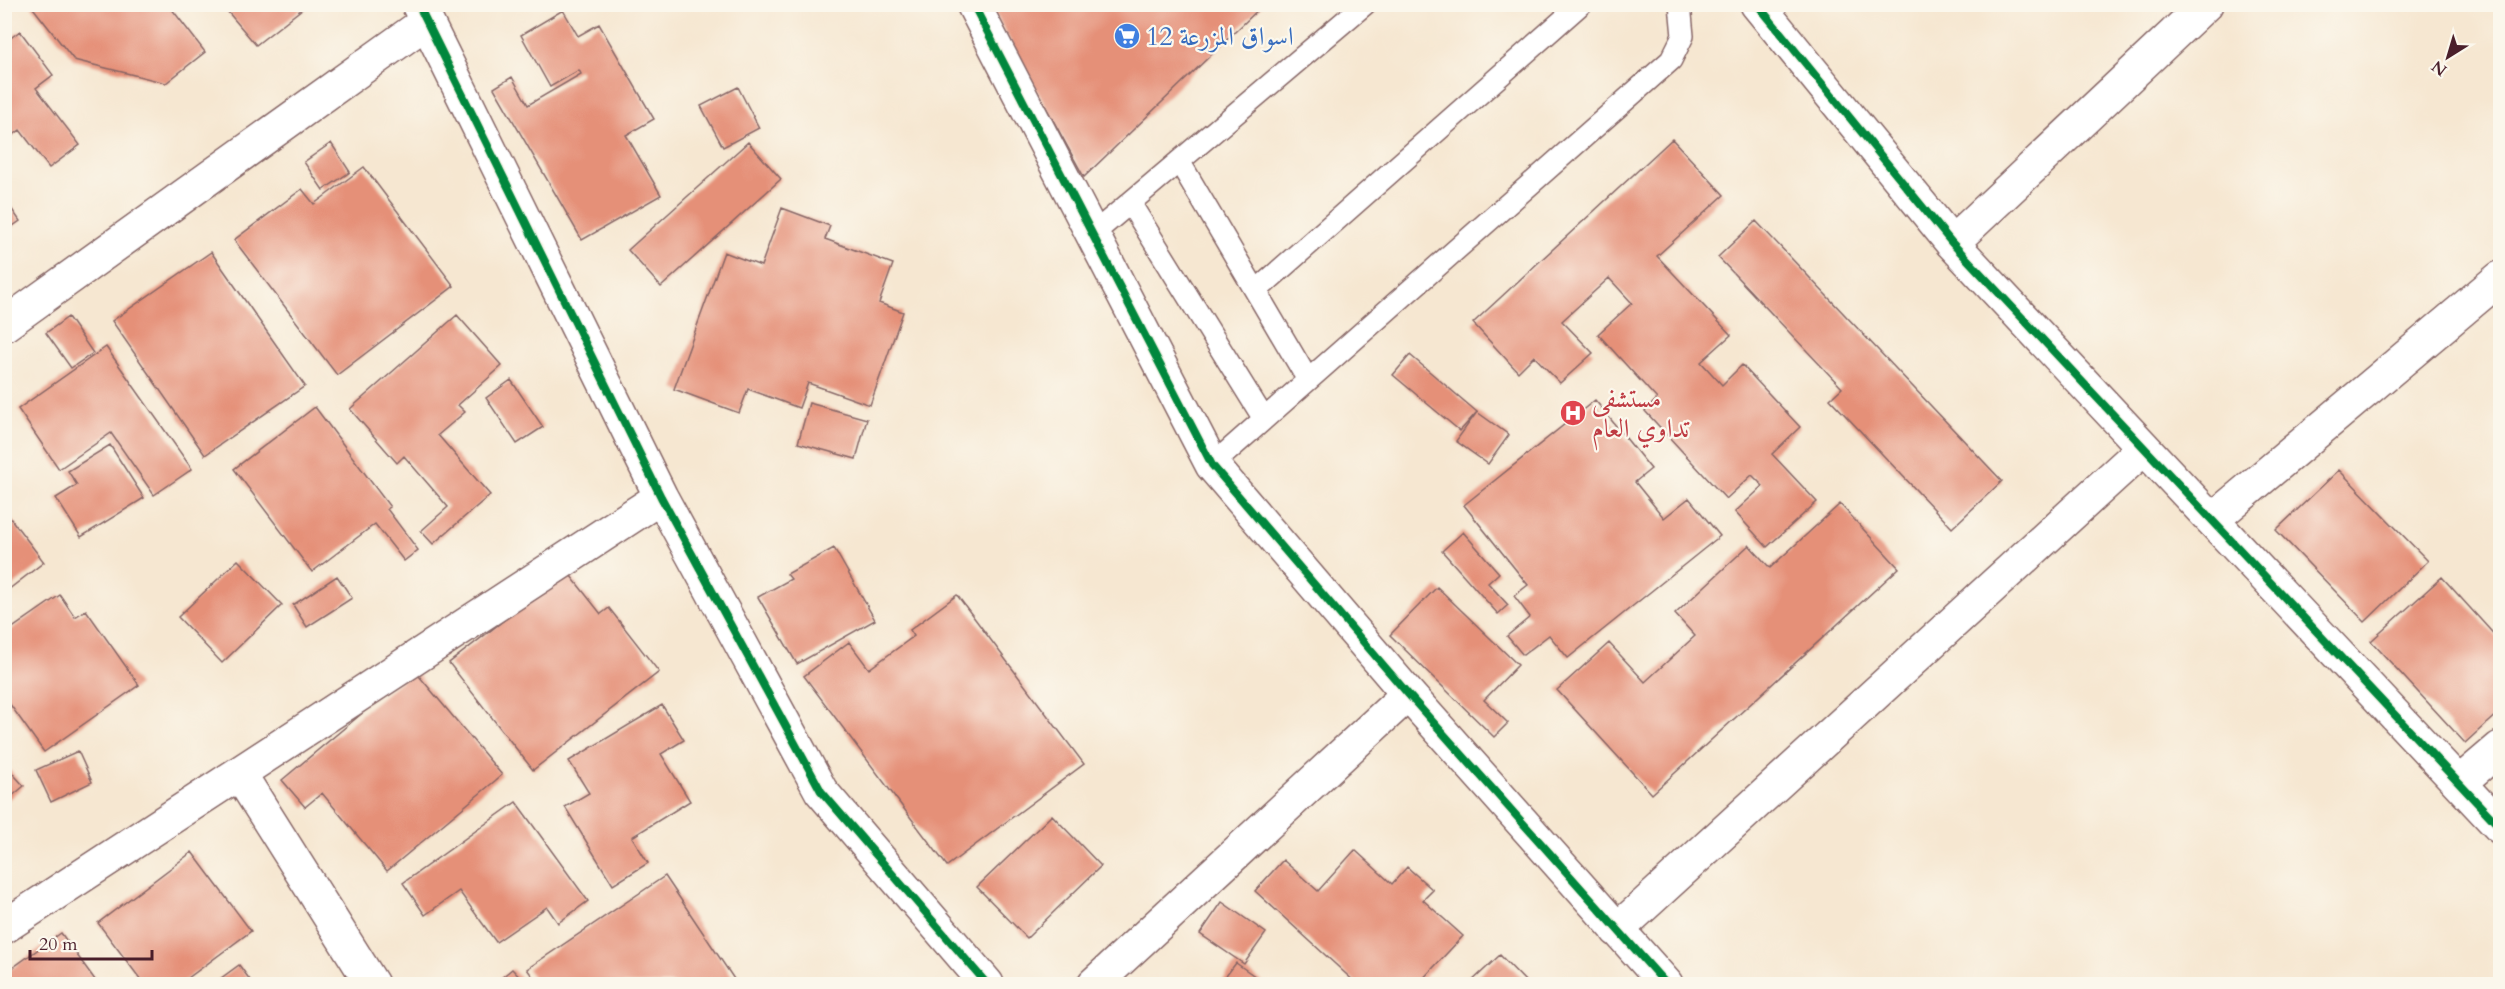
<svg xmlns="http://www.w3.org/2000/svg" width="2505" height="989" font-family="Cardo,Amiri,serif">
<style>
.building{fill:#e59078}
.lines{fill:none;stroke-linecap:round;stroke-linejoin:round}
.service-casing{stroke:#866565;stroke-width:24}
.minor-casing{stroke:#866565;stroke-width:36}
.service{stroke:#fff;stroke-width:21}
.minor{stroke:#fff;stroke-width:33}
.cycleway-casing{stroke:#fbf7ec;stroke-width:11}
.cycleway{stroke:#00873e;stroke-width:8}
.labels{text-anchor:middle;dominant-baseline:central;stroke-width:4.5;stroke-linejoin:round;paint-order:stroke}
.shop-label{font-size:26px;fill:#366cbe;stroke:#fbf7ec;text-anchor:start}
.health-label{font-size:26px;fill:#be3a42;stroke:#fbf7ec;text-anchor:start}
</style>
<rect width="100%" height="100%" fill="#fbf7ec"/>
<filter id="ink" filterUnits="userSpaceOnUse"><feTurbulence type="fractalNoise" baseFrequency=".0167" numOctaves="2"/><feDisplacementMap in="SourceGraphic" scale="12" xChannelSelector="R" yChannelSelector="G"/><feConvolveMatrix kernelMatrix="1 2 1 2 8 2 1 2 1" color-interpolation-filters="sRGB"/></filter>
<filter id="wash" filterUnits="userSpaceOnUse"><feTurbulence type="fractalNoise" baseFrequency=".008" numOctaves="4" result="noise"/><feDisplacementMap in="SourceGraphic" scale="24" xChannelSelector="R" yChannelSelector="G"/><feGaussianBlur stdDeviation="1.35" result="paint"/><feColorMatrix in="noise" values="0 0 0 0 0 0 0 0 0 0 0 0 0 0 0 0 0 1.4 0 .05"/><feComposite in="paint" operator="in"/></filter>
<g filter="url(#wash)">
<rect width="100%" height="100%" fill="#f6e7d1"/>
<g id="blocks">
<path class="building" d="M30,4H168L205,52L166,83L74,60Z
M990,4H1264L1084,177Z
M222,5H307L256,45Z
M563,10L578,36L599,24L654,119L626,135L661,195L582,240L494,88L512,77L528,105L581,74L579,70L550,87L521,35Z
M20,31L53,75L36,88L80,145L49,168L20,130L4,142V43Z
M738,87L759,128L723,147L701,106Z
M1672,139L1724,195L1657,256L1731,335L1701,362L1722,385L1742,365L1800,427L1772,454L1817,502L1767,547L1735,512L1763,486L1752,475L1726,499L1645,411L1657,399L1598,334L1632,303L1609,278L1562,321L1593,353L1560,383L1534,356L1518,372L1473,323Z
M748,142L781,179L661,287L628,250Z
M331,143L350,172L323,190L304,162Z
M364,167L454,286L337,375L234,240L302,189L314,204Z
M4,198L20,221L4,232Z
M782,208L830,226L825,239L893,264L879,303L903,312L870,405L808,383L799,408L748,389L739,413L674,389L724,252L761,266Z
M1756,221L2002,481L1952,528L1830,399L1842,388L1718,257Z
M211,252L305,386L205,455L112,321Z
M457,315L502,366L458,405L465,412L438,435L490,495L433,544L421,531L448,507L404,456L397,463L350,409Z
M68,317L93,353L71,368L46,333Z
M106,347L192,469L154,495L111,433L59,469L18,409Z
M1410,355L1477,412L1460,431L1393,375Z
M511,380L543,427L517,444L486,398Z
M1595,400L1651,469L1635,482L1664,518L1689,498L1720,536L1568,658L1549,635L1523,655L1507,636L1530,617L1514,596L1528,585L1464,505Z
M809,403L867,419L856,459L798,443Z
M315,407L390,507L387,509L418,550L404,561L375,524L312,572L234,469Z
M1477,412L1509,435L1488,464L1456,441Z
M110,445L144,498L81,537L56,498L77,485L68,471Z
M2339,470L2428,561L2365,622L2276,530Z
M1840,504L1899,568L1652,794L1557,690L1609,643L1645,682L1695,636L1675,614L1749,545L1770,568Z
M4,510L44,562L4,593Z
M1463,532L1499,573L1488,583L1508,605L1498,614L1442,551Z
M834,548L875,620L797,664L758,597L791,579L787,574Z
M238,560L282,605L222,663L178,617Z
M567,571L601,614L609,608L659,672L533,770L449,663Z
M337,576L352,598L307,627L293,605Z
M2442,577L2500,641V711L2465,743L2371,641Z
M1437,587L1518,665L1484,700L1508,723L1494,737L1390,635Z
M60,595L75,617L86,610L139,685L44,752L4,696V634Z
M957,595L1084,764L947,866L804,676L849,642L869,669L914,636L910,630Z
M414,670L502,775L387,871L322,793L305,807L282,780Z
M662,705L684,740L661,754L690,801L632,837L648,863L613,885L565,807L589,793L569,761Z
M78,751L92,782L51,802L36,770Z
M4,764L24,786L4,803Z
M516,802L588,901L558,923L547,907L496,942L459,891L425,915L403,883Z
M1052,815L1101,866L1027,938L977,887Z
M1355,850L1392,884L1407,867L1433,890L1423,900L1463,936L1418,984H1357L1255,891L1283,860L1318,891Z
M192,852L251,931L180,984H144L98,923Z
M665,876L736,982L733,984H538L527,969Z
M1222,902L1266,933L1244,964L1200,934Z
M61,933L98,984H4V974Z
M1500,955L1528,984H1469Z
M1236,963L1266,984H1220Z
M239,965L253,984H213Z
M512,969L526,984H494Z"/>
</g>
</g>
<g filter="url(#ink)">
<use href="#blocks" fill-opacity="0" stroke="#866565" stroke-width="1.5"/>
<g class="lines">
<g class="service-casing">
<path id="service" d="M1179,161L1308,380
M1130,203L1264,419
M1093,234L1365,4
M1256,291L1581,4
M1212,465L1671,60L1683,36L1680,4"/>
</g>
<g class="minor-casing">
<path id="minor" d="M418,4L661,497L821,791L987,984
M973,4L1212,465L1408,694L1666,984
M1757,4L1952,243L2500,827
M1952,243L2206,4
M4,325L426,22
M2212,520L2500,278
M239,773L372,984
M2459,783L2500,748
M4,927L661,497
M1617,930L2144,448
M1094,984L1408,694"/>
</g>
<use href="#service" class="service"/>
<use href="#minor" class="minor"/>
<g class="cycleway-casing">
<path id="cycleway" d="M418,4L661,497L821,791L987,984
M973,4L1212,465L1408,694L1666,984
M1757,4L1952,243L2500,827"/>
</g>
<use href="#cycleway" class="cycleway"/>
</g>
</g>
<defs>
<g id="supermarket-disc" transform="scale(1.35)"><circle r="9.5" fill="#3f7fe0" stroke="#fbf7ec"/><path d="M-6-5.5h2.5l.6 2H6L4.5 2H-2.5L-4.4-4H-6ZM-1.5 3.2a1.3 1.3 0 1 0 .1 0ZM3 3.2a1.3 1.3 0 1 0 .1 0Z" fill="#fff"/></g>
<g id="hospital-disc" transform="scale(1.35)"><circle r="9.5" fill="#e0444e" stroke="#fbf7ec"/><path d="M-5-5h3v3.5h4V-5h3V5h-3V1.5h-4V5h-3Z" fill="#fff"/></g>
</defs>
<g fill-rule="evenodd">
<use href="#supermarket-disc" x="1127" y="36"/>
<use href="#hospital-disc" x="1573" y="413"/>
</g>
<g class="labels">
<g class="shop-label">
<text x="1146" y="36">اسواق المزرعة 12</text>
</g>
<g class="health-label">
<text x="1592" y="398">مستشفى<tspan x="1592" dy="30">تداوي العام</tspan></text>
</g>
</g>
<rect width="2505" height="989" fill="none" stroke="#fbf7ec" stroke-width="24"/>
<g transform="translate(2448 57) rotate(217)" stroke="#fbf7ec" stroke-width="4.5" paint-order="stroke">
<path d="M0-4.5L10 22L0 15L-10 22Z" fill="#4a1f2b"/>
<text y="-9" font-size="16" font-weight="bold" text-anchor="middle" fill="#4a1f2b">N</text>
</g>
<path d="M30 950v9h122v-9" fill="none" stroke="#4a1f2b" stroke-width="3"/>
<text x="39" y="950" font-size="18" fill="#4a1f2b" stroke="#fbf7ec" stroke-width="4.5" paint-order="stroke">20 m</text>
</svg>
